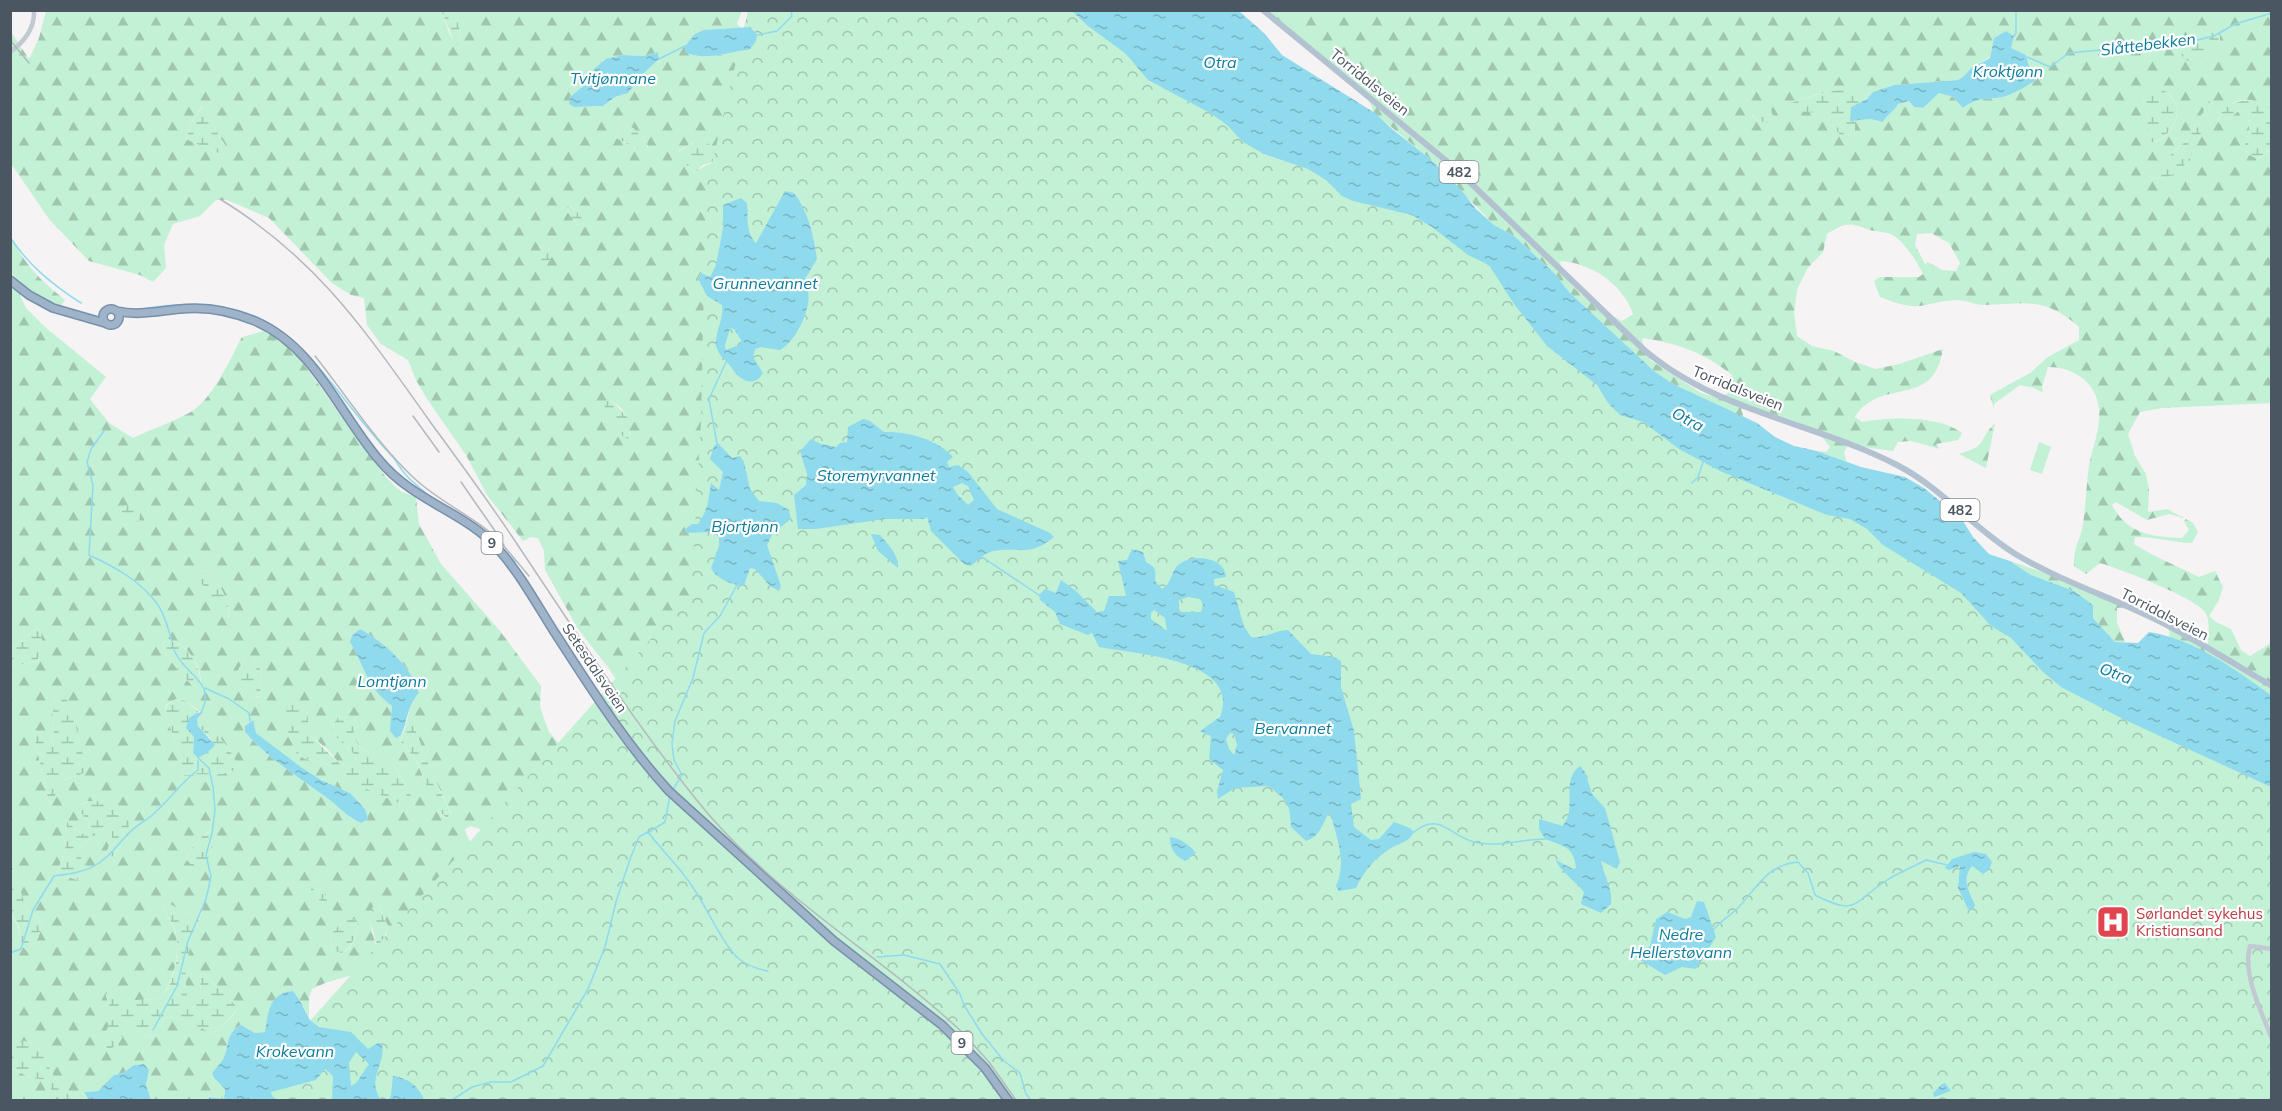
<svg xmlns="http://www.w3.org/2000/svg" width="2282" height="1111" font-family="Mulish,sans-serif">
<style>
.forest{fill:url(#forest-firs);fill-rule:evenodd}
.wetland{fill:url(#wetland-marsh)}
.park{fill:url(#park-crowns)}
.pitch{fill:#c3f1d5}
.water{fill:url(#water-ripples);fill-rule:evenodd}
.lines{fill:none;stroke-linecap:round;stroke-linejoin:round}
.stream{stroke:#90daee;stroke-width:1.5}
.trunk-casing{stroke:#7690ad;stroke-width:10}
.tertiary{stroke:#c1cad2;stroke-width:4.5}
.primary{stroke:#b3c2d1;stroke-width:6}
.trunk{stroke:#9fb4c9;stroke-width:7}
.rail{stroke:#b5b8bd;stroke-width:1.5}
.labels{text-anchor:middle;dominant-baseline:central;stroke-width:4.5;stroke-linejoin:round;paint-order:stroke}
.shield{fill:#fff;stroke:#808990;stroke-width:1.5}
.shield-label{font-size:14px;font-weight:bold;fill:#4a5661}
.street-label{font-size:15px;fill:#4a5661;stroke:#fff}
.health-label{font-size:15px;fill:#be3a42;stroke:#fff;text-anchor:start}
.water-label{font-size:16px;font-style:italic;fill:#0c7c9b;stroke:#fff}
</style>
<defs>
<pattern id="forest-firs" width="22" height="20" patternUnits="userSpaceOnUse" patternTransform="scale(1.5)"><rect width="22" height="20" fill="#c3f1d5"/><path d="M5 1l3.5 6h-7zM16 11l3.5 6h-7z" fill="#a0c6b0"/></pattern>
<pattern id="wetland-marsh" width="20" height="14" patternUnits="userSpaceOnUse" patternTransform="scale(1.5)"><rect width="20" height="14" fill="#c3f1d5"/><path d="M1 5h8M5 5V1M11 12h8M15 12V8" fill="none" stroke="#a0c6b0"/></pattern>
<pattern id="park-crowns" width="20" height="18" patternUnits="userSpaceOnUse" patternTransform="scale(1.5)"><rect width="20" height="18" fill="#c3f1d5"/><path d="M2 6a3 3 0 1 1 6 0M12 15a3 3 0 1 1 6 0" fill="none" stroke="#a0c6b0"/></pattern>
<pattern id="water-ripples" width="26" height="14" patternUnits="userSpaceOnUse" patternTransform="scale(1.5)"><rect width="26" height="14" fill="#90daee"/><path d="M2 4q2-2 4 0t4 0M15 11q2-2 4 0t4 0" fill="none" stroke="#78b4c4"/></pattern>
</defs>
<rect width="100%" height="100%" fill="#f5f3f3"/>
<path class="forest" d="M46,11H442L449,33L456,44L459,43C460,30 461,20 451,11H742L737,24L741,28C715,30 703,25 685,46V52C702,62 731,52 750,49L754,45L757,52L762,53L787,31L788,26L768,20L765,11H1072L1088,26L1126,54L1148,80L1210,113L1227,125L1243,142L1264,154L1308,169L1326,180L1342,196L1353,201L1412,215L1432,227L1468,255L1489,265L1514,304L1547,346L1597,385L1608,403L1620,415L1643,422L1679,449L1720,471L1827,515L1850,519L1867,529L1883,545L1961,593L1991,626L2011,638L2043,672L2061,687L2123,719L2271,787V817L2256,798L2220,768L2138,733L2087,705C2086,723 2097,736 2106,750C2110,757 2113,766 2115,774L2102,779L2096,774L2097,770L2093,768L2087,775H2080C2067,763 2054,780 2045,788C2031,784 2022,778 2009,788L2012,808L2009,813L2001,811L1989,813L1984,826L2001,837L2003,854L1993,867L1991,866L1992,862C1990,859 1988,856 1985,854C1973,847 1952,858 1945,868L1949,870L1960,865L1958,888L1968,908L1973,910L1975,906L1991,918L2001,939L1999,946L1993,950L2000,961L2019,976L2015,994L2026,1033L2066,1041L2103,1068L2124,1078L2145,1084L2182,1089L2209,1100H1023L985,1042L954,1006L920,978L928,971C956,968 1077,961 1059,914C1056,906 1054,900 1047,895L1038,901L994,895L950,901L917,898L902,881L883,868L863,859L843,862L833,873L835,891L848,907L868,917L883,935L888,946L878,953L860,947L843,931L806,904L698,793L682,792L675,804L670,848L675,864L690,881L702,901L705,915L695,931L702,937L723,946L739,962L809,1051L820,1069L811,1072L791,1067L773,1082L772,1089L786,1100H424C419,1086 408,1078 393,1076L391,1095L389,1100H381C366,1078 386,1065 382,1044C390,1037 407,1017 410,1007C415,989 416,948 409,932L405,933L398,956L382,966L325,983L312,989L309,997V1017L299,999L293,992C270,993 268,1013 266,1032L255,1033L241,1025C225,1033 230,1043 224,1057C222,1062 216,1068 212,1073L214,1078L225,1089L224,1099L210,1097L209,1100H151L146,1085L149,1070L143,1064L134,1065L123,1073L114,1075L98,1091L84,1092L89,1100H72C68,1091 59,1086 54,1077C44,1059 47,1049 24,1041L11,1049L10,914C24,928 16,939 26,950C38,945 41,932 42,920L27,910L11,863L10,671L14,666L37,661L42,649L41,631L37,628L11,648V285L19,293L26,308L45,327L106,377L90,399L109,423L133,438C151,429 171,423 189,413C212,401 230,359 242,337L264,331L274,333L292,348L385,476L400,491L416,497L419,524L441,564L500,631L541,686L540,707L549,732L562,747L605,784L616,798L628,824L643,837L657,839L662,829L672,762L607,666L578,629L545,570L544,551L538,538L531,537L523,541L487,495L466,455L427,399L416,380L408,360L381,344L367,325L364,298L351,295L332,283L269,218L227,200H216L200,216L173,224L164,245L166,268L153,282L140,275L89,261L49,219L10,162L11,32L29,59L39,38ZM658,52L659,59L642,75L628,93L615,97L603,106L574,107L569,104L570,97L588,82L595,68L606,59L624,55L643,56ZM748,101L755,103L762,121L782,130L781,139L775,141L753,136L755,142L783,160L796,178L792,184L740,168L738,152L745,142L742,136L724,124L723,120L737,116ZM202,107L208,109L214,127L225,145V154L218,153L186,139L194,117ZM624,125L633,128L648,144V148L636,149L615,137L618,128ZM699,139L725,156C715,164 705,163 695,173L688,167L678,151ZM826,149L831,150L830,153L872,167L877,175L876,179H866L826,167L823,160ZM1018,173L1035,182L1037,188L1027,202L1018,208L1008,201L998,189L1000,185L1016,192L1014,176ZM785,191L794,193C808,210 814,237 817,259L805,279C807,287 810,296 808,304C805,320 794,342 780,350L761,347L755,349L753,357L763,373C754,390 739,380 730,367C725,359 716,354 716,343C716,329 724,318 722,305L707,296L698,279L701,273L710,278L716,265L723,228V205L741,198L747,203C748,216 746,233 756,244ZM568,206L576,211L585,223L577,225L566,210ZM543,245L551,250V260L541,262V248ZM1306,334C1318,335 1324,339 1327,351L1324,356L1293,359L1298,340ZM607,400C625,405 631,422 629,438C615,434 608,418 605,404ZM863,419L870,421L884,432C906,431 938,439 953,457L947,462L950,467L958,465L968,472L997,509L1050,533L1054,537C1028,559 1015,545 990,552C983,554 976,562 971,566L964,564L931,531L927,517L924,519H885L816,529H798L794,496L806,485L807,474L800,451L811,439L821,444L836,447L840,443L848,442V427ZM718,443L732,458L741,456L744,462L750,489L759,501L777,503L789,510L791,519L773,533L767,545L781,586L779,591L770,586L755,569L750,568L744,586C732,585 716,579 711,568L719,546V537L711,532L687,533L685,529L692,524H698L707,505L711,483L719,491L723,472L711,459L714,446ZM1244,475L1251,479L1254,488C1243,506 1235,523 1212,524C1205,524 1200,525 1194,521L1193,510ZM127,506L140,508L139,521L126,525L122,524V510ZM871,534L880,535C888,545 899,554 898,567L878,551ZM1278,545L1286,547C1289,560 1278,574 1268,581L1248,578C1252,561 1262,552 1278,545ZM1132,549L1143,552L1146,562C1156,567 1156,570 1155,581L1162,590C1171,584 1170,573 1177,566C1190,553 1225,555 1226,577L1214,579V585L1234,592L1244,627L1251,637C1265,639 1275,631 1288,630L1311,654L1333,657L1341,661V687L1354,731L1361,799L1351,804L1354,828L1370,840L1379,839L1395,823L1410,827L1414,832C1409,842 1400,843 1391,848C1375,859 1363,872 1356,888L1339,890L1336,886C1347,861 1337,840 1331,816L1328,814C1322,826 1319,837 1306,841L1291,827C1290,803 1287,800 1268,786L1235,788L1218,798L1217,791L1224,770L1209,759L1211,736L1201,730C1206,726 1216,722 1220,716C1224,710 1223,701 1221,694C1208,654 1133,654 1099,647L1092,633L1087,635L1060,624L1055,612L1040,600L1039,595L1045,590L1056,593L1058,584L1061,580L1076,591L1097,612L1105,611L1109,596H1126L1119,562L1127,561ZM205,570C221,583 225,594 230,614L228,618L198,579L199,571ZM1398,601H1404L1424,614L1416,621L1398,632L1391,625L1392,613ZM360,629C382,640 414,669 419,693C405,708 412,710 405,726L408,723L414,726L430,769L451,813L448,818L442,816L433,801L416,760L401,742L402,734L396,737L391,731L392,706C368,689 365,666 350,642L352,635ZM169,639C189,647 202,665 201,687H194C185,678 162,654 162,642ZM247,659L253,660L262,672L260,697L253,698L242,691L236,682L239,668ZM59,695L67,701L74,719L86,772C61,783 60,775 52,804L49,803L33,731L39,733L48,745L53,743C56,728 51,714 54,699ZM176,699L186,701L202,713L201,714L229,749L237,765L235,770L222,774L183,775L181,756L165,714L166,705ZM292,701C309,707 307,720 310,735L326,748L341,765L351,767L356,764L355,755L333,734L334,723L339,716L352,724C356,757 366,746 388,761C398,767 412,795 415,806L410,808L365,788L327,764L305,759L296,753L282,716ZM252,720L256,733L301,767L321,780L350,793L365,809L368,819L361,823C347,817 336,804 323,795C295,775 268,758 245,732V726ZM1580,766L1585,772L1592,794L1605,808L1620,862L1617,869L1601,861C1604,876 1613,889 1611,904L1601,913L1581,904L1584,892L1574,880L1557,865V860L1573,869L1577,867C1573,846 1563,846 1545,839L1539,829V819L1563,827C1565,822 1568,817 1569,813C1572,797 1564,776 1580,766ZM87,801C102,801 121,802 130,815C129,831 123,845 112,857H105L112,837L111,828L106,826L95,831L81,848L82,874L77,880L57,873L65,851L67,822L82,834L87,832L90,823L80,812V806ZM471,826C490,832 506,840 521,852L522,859H498L499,871C485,861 469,847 465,829ZM211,831L213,846L207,862L191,864L186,859C191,849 200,834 211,831ZM1170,837C1180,838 1191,845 1196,853L1185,861C1174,855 1170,849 1170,837ZM315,880L322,884L327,903L319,900L312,892L311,883ZM1697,901L1704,902L1716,937L1696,969L1682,967L1665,975L1635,957L1650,946L1656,919L1667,912L1685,919L1691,917ZM374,903L378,905L388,926C385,935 387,946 381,953C373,945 374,931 369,921ZM163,904L172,905L187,916L200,906L203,907C191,948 179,962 189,1007L194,1008L201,994L200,975L204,973L236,1006V1012L220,1029L213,1033L177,1017L166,1018L149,1037L134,1030H127L117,1044L110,1050L104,1047V1037L113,1015L106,996L108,989L128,1003L137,1000L160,999C174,982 181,952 175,931C172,921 165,915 163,904ZM350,919L356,920L359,927L350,948L342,953L331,950L330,936L338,926ZM1761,994H1765L1770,1004L1767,1015L1761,1017L1757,1006ZM1732,1002H1743L1744,1012L1733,1024L1728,1025L1722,1017L1724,1009ZM1686,1005H1691L1695,1016L1679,1026L1678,1020ZM1260,1015L1271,1019L1279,1030H1281L1272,1044C1263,1038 1254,1026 1260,1015ZM1830,1036H1836L1840,1050L1833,1058L1824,1051L1823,1043ZM1304,1058L1317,1059L1326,1067L1327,1094L1305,1071L1300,1062ZM1945,1083L1950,1091L1934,1097L1933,1093L1942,1084Z
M1260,11H2271V109C2265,108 2260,103 2253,101C2238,96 2223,108 2217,121L2222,124L2241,109L2247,110C2252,122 2249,135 2244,147L2248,154L2258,159L2271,149V403L2162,408L2140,412L2128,434L2135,456L2146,474L2149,490L2148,512L2167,509L2184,518L2169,514L2147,520L2116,502L2112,505C2127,534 2152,537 2182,538L2189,530L2184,521L2186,519L2193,523L2198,532L2192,543C2173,542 2154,537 2135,537L2134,544L2153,555L2199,577L2215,571L2223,587L2219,600L2209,616L2216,622L2231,629L2241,650L2250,656L2271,643V695L2202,651L2168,636L2170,635L2168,627L2128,607L2117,608V622L2125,642H2115L2093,618V605L2074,591L2031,575L2010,561C2076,583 2141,610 2202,644H2208C2208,634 2211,622 2205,612C2194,597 2120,569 2100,563L2086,574L2074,566C2073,552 2078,543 2082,530C2086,508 2086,487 2089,465C2092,450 2098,435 2099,419C2102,387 2078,367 2048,367L2042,387L2043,393L2034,388L2020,385L1994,404V410L1990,395L2030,373L2048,357L2079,340V327C2044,296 2026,304 1984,305C1975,305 1966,300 1957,300C1944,300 1932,304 1920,306C1906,307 1893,302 1880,297L1874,281L1880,277H1919L1923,274C1918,263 1901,237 1890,234C1883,231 1874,232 1867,229C1848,222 1845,223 1827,234L1823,252L1807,269L1797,290L1794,313L1797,336L1812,346L1834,351L1855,362L1876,369L1899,364L1943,349C1933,411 1882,375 1855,417L1862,422C1890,417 1938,415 1962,433L1958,440L1936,444L1940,449L1911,441L1898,442L1893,451L1848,445L1844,453L1847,462L1818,451L1826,452L1830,447L1818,432L1797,422L1756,408L1741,409L1744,418L1673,384L1654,371L1569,292L1555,274L1538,258L1514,236L1494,225L1429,158L1373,112C1372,99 1359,92 1350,84C1339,75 1331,62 1320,55C1299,41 1279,28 1260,11ZM2216,25L2220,37V47L2199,63L2190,62L2181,55V47L2187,40L2204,44L2209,41L2211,26ZM2006,31L2014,36L2011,48L2026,55L2031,73L2039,78C2030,84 2020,91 2009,95C1990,102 1981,94 1963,108L1953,97L1939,93L1923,108L1914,107L1909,101L1898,104C1894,112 1887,114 1883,122L1870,119L1855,120V132L1849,137H1842L1820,113L1784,109V106C1808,97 1834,87 1860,91L1867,99L1873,92L1894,85L1958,80L1964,76L1971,68L1990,57L1994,38ZM2154,91H2165C2172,97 2177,103 2177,112C2177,126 2164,142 2150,143L2147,110L2142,105L2144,97ZM2209,102L2211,104C2200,131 2190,185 2150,178L2153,171L2187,140ZM1761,110H1771L1773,117L1770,123L1758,121L1752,115ZM1931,233L1949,243L1960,263L1956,271L1942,270L1928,262L1925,264L1915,245L1917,234ZM1560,261C1590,262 1624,285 1633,314L1622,321C1600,309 1563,288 1560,261ZM1643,338C1679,344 1703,352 1732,375L1733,388L1721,399L1701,393L1650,360L1649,352L1642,342Z
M11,237C26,266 39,279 65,300L59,308L28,291L12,274Z
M1995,423L1986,468L1959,454C1989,445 1977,441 1995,423Z
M13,1069L29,1077L44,1080L63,1100H11V1070Z"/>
<path class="wetland" d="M451,11C461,20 460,30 459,44H455L442,12Z
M2211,25H2216L2220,37V47L2199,63H2190L2181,55L2180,47L2187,39L2204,44L2209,41Z
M1848,89L1860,91L1867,99L1851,107V121L1855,120V132L1849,137H1842L1820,113L1784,110V105L1826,92Z
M2154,91H2165C2171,97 2177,103 2177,112C2176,127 2163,142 2149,143L2147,110L2142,106L2144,97Z
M2252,100L2271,109V149L2257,159L2248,154L2244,147C2249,135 2252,122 2247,110L2241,109L2222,124L2217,122C2224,104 2235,101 2252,100Z
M2209,101L2211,104C2200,132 2191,185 2150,178L2153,171L2187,140Z
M203,107L208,109L214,127L225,145L226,154L218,153L186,139L194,117Z
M1761,110H1771L1773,117L1770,123L1758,121L1752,114Z
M624,125L633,128L648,144L647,149H636L615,137L618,128Z
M699,139L719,150L720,160L703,165L695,173L688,167L678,152L676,153Z
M568,206L576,211L586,223L577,225L566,210Z
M543,245L551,250V260L541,262V248Z
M608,400L613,402L629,419V439C615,434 608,418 604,404Z
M127,506L141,507L139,521L127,525L122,524V510Z
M205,570C221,583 225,594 230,614L227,618L198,579L199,571Z
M37,628L41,631L42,649L37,661L14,666L11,671V648Z
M169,639C190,648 200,664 201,687H194C185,678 162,654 162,642Z
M247,659L253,660L262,672L260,696L253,698L242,691L236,682L239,668Z
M59,695L67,700L74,719L87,772C61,782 60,775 53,804L49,803L33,731L39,733L48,745L53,743C56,728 51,714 54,699Z
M176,699L186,701L199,712L197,713L190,731L194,737L193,753L198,757L207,753L211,739L198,726L197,719L201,714L229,749L238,765L235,770L222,774L183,775L181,756L165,714L167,705Z
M292,701L300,704L307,713L310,735L341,765L350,767L356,763L355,755L333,734L334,723L339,716L353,724C355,757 366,746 388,761C398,768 412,795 415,806L410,808L365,788L327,764L305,759L296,753L282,716Z
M408,722L414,726L430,769L451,814L448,818C431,812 425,775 416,760C412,754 406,748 401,742L402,734Z
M88,801C102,801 121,802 131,815C129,831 123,845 112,857H105L112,837L111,828L106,826L95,831L81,848L82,874L77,880L57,873L65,851L67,822L82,834L87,832L90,823L80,812V806Z
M212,831L213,846L207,863L191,864L186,859C191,849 200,834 212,831Z
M11,863L27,910L42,920C41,932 38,945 26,950C16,939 25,929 11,914Z
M315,880L322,884L328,904L319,900L311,892V883Z
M374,902L378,905L388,927L385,935V948L377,949L373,929L369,921Z
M163,904L172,905L187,916L200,906L203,907C191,946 180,965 189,1007L194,1008L201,994L200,975L204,973L236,1006V1011L220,1029L212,1033L177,1017L166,1018L149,1037L134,1030H127L117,1044L110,1050L104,1047V1037L113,1015L106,996L108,988L128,1003L137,1000L160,999C175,983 181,952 175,930C172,921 165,914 163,904Z
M350,919L356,920L359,927L350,947L342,953L331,950L330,936L338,926Z
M24,1041C47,1049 44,1059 54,1077C59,1086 68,1091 72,1100C57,1101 53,1090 44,1080L29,1077L14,1069L11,1070V1049Z"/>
<path class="park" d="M748,11H1154L1456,218L1590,344L1846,494L2271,764V1100H229L309,1022L691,594L701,423L706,189Z"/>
<path class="pitch" d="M2039,442L2051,447L2042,474L2030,470Z"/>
<path class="water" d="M1072,11H1239L1265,34L1282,55L1375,113L1392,129L1429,158L1462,191L1476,209L1494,225L1514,236L1538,258L1555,274L1569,292L1654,371L1673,384L1757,423L1775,437L1794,446L1817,451L1861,467L1905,477L1924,488L1961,518L1973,537L1989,554L2010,561L2031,575L2074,591L2093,605V618L2115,642L2138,643L2149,632C2195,639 2234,669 2271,695V787L2123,719L2061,687L2043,672L2011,638L1991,626L1961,593L1883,545L1867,529L1850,519L1827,515L1720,471L1679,449L1643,422L1620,415L1608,403L1597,385L1547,346L1514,304L1489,265L1468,255L1432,227L1412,215L1353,201L1342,196L1326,180L1308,169L1264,154L1243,142L1227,125L1210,113L1148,80L1126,54L1088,26Z
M750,27L757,35L756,41L750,49C731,52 702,62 685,52V46L695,34L704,30Z
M2006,31L2014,36L2011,48L2026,55L2031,73L2039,78C2030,84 2020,91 2009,95C1990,102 1981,94 1963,108L1953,97L1939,93L1923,108L1914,107L1909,101L1898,104C1894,112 1887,114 1883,122L1870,119L1850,121L1851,107L1867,99L1873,92L1894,85L1958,80L1964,76L1971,68L1990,58L1994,38Z
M658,52L659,59L642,75L628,93L615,97L603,106L574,107L569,104L570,97L588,82L595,68L606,59L623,55L643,56Z
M785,191L794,193C808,210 814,237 817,259L805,279C807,287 810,296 808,304C805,320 794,342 780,350L761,347L755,349L753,357L763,373C754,389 739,380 731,367C725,359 716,354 716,343C716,329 724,319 722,305L707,296L698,279L701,273L710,277L716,265L723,228V205L741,198L747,203C748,216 746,234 756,243ZM730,328L734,329L741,340L739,345L726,350L725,346Z
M863,419L870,421L884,432C906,431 938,439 953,457L947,462L949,467L958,465L968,472L997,509L1050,533L1054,537C1028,559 1016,545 990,552C983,554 976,562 971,566L964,564L931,531L927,517L924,519H885L816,529H798L794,495L806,485L807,474L800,451L811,439L821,444L836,447L840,443L847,442L848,427ZM962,483L968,486L974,500L968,505L957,494L953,487Z
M718,443L732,458L740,456L744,462L750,489L759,501L777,503L789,510L791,519L773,533L767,545L781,586L779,591L770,586L755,569L750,568L744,586C732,585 716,579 711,568L719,546V537L711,532L687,533L685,529L692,524H698C708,511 709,497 711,483L719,490L723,472L710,459L714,446Z
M871,534L880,535C888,545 899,554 898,568L878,551Z
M1132,549L1143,552L1146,562C1156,567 1156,570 1155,581L1162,589C1171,584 1171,573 1177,566C1190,553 1225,556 1226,577L1214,579V585L1234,592L1244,626L1251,637C1265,639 1275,630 1288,630L1311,654L1334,657L1341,661V687L1354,731L1361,799L1351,804L1354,827L1371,840L1379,839L1394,822L1410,828L1414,832C1409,842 1400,843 1391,848C1375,858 1363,872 1356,888L1339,891L1336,886C1347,862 1337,840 1331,815L1328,814C1322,826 1319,837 1306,841L1291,827C1290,803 1287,800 1268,786L1235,788L1218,799L1217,791L1223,770L1209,759L1211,736L1200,731L1220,717C1221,713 1223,708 1223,703C1225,658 1129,653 1099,647L1092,633L1088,635L1060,624L1055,612L1040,600L1039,595L1045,589L1056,593L1061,580L1076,591L1097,612L1104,611L1109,596H1126L1118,561L1127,560ZM1188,597L1200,599L1203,605L1201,612H1181L1179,609V600ZM1154,610L1165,618L1167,631L1151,619V613ZM1230,733L1234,734L1237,745L1234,755L1229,749L1226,739Z
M360,629C382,640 414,669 419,693C406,707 409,719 401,735L396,738L390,731L392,706C367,688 365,667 350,642L352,635Z
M203,712L197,719L198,726L215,745L207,753L198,758L193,753L194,737L186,728L189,718L197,713Z
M253,720L256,733L301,767L321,780L350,793L365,809L368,819L361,823C347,817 336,804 323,795C295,775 268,758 245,732V726Z
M1580,766L1585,772L1592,794L1605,808L1620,862L1617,869L1601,861C1604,876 1613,889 1611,904L1601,913L1581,904L1584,892C1577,883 1558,869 1556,860L1573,869L1576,868C1574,846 1563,846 1545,839L1539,829V819L1563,826C1565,822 1568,817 1569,812C1571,797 1565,776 1580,766Z
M1170,837C1180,838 1190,845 1196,853L1185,861C1174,855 1170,849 1170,837Z
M1974,852L1986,854L1992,862L1989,870L1983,874L1972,866C1961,879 1969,892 1975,905L1973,910L1968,909L1958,888L1960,866L1949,870L1945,868L1952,859Z
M1697,901L1704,902L1716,937L1696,969L1682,967L1665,975L1635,957L1650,946L1656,919L1667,912L1685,919L1691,917Z
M293,991L299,999L310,1020L319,1027L351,1032L368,1049L378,1043L382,1044C386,1065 366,1078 381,1100H332L333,1076L325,1069L316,1080L271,1092L272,1096L277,1100H209V1097L224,1099L225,1089L214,1078L212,1073C216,1068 222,1062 224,1057C230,1043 225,1034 241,1025L255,1033L265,1032C268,1013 269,993 293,991ZM356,1052L369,1064L356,1083L351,1086L349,1063Z
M144,1064L149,1070L146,1085L151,1100H89L84,1092L98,1091L114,1075L123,1073L134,1065Z
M393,1076C408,1078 419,1086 424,1100H389L391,1095Z
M1945,1083L1951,1091L1934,1097L1933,1093L1942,1084Z"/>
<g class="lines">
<path class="stream" d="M757,35L777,31L792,16L791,10
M2014,36L2016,33V10
M2027,57L2050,67L2069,53L2193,41L2214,36L2235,24L2272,13
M659,59L685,46
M10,237C29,266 53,285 81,303
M142,309C289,285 306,362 390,454C397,461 400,469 407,476C415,485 425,492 434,500
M104,431L91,449L87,462L93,485L89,555C115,567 141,581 158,605C165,615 168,629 172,641
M717,444L709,399L726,362
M1692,483L1698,477L1703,462
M504,550L516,562
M982,557L1039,595
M174,650C185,677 217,680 201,713
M205,688L229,699L249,713L250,721
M672,791L682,775L674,760L672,744L675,721L693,678L704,633L720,616L737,585
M649,832L665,822L670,795
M1414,832C1440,811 1450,836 1474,842C1497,848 1522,839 1545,839
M1714,929C1721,921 1729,916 1736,910C1757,889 1765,865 1798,862L1808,873L1815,895C1856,916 1852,904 1884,882C1897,873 1913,867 1926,860L1947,865
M10,953L21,949L33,910L54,876C69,874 86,872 99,863C111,855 119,843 129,833C135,826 144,822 151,816C169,801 179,784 198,770V761
M877,957L904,955L940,964L960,994L964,1005L982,1034L1004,1061L1020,1073L1026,1094L1031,1100
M153,1030L177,986L188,941L206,899L211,877L206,855L212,833L215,810L213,787L209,768L198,758
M452,1100L472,1087L491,1082H511L543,1066L588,989L605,947L616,902L630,859L639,837L648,832C663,852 681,868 694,889C707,908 723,945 739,959C748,966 757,969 768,971"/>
<g class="trunk-casing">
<path id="trunk" d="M10,280L29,295L53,308L105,323
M103 317a8 8 0 1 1 16 0a8 8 0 1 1-16 0Z
M117,311C138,316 158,311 180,309C206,306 231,311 255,321C316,347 339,414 380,461C414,502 466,512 499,550C521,575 537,605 555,633C590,687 625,743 669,791L834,941L942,1025L985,1068L1008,1100"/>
</g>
<path class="tertiary" d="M10,52C24,42 35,28 34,10
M2272,949L2250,946C2242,974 2262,1013 2272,1039"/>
<path class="primary" d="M1263,10L1455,168L1642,348C1715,412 1814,422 1897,465C1942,488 1974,529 2017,555C2064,583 2117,599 2165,624C2201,643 2236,665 2272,686"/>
<use href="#trunk" class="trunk"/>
<path class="rail" d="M10,40L29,63
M220,199C318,259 366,332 431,423C459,461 487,499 513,538C572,626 629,715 695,798C769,892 875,951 962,1032L989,1062L1016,1100
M315,356C347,396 376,443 415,479C442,504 478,518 504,545
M413,416L439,452
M461,482L495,531
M498,539L529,576"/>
</g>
<defs>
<g id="hospital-square" transform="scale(1.725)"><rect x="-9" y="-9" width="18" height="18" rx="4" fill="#e0444e" stroke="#fff"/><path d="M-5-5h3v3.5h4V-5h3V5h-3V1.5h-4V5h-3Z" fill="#fff"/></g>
</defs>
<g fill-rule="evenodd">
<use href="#hospital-square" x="2113" y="922"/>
</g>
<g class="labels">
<g class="shield">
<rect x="1439.5" y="161" width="39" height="22" rx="4.5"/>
<rect x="1940.5" y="499" width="39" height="22" rx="4.5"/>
<rect x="481.5" y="532" width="21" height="22" rx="4.5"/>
<rect x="951.5" y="1032" width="21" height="22" rx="4.5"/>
</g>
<g class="shield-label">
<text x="1459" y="172">482</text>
<text x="1960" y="510">482</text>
<text x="492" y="543">9</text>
<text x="962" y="1043">9</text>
</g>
<g class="street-label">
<text transform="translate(1370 82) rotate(39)">Torridalsveien</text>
<text transform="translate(1738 388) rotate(22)">Torridalsveien</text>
<text transform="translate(2165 614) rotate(27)">Torridalsveien</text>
<text transform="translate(595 668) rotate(56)">Setesdalsveien</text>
</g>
<g class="health-label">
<text x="2136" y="913">Sørlandet sykehus<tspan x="2136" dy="17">Kristiansand</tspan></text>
</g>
<g class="water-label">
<text transform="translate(2148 44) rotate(-7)">Slåttebekken</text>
<text x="1220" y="62">Otra</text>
<text x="2008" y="71">Kroktjønn</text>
<text x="613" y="78">Tvitjønnane</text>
<text x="765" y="283">Grunnevannet</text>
<text transform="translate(1688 419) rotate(28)">Otra</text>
<text x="876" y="475">Storemyrvannet</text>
<text x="745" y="526">Bjortjønn</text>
<text transform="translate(2116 673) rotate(21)">Otra</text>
<text x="392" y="681">Lomtjønn</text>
<text x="1293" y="728">Bervannet</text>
<text x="1681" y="934">Nedre<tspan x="1681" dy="18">Hellerstøvann</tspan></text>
<text x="295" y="1051">Krokevann</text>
</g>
</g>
<rect width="2282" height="1111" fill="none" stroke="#4a5661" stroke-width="24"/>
</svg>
